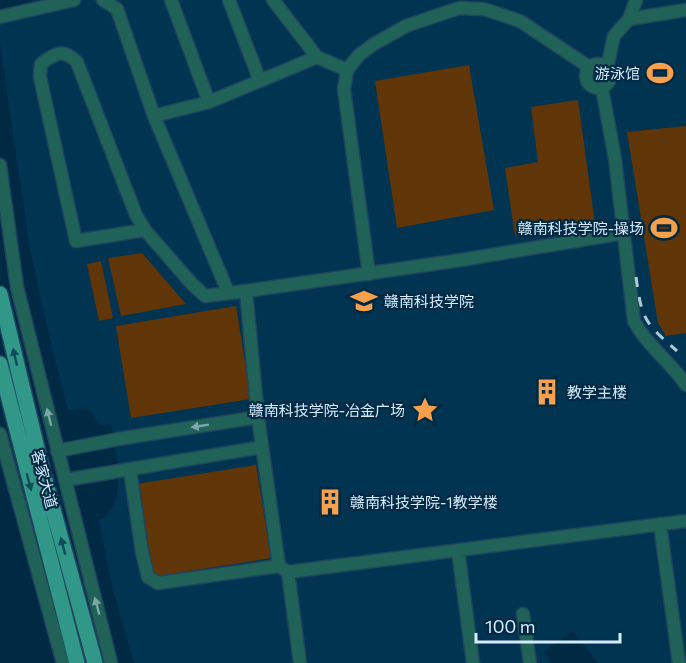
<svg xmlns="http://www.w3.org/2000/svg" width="686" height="663" font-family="Commissioner,'Noto Sans SC',sans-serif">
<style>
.built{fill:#003451}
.green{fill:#603507}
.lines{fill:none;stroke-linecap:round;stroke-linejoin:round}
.minor-casing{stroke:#1e455d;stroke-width:15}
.major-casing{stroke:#1e455d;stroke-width:18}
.minor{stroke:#216258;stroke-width:12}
.major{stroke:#319788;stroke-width:15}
.rail{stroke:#b0cadc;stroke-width:3;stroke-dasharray:10 10;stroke-linecap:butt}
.oneway{fill:#0f4b58}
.oneway2{fill:#7ca7aa}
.labels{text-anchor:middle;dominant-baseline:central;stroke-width:4.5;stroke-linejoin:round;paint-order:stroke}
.poi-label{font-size:15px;fill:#d6ecfd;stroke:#002a43;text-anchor:end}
.street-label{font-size:15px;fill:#d6ecfd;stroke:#002a43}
</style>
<rect width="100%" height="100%" fill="#002a43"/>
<path class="built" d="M35,0H686V663H598L573,631L544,651L551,663H134L112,586L99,520L105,517L115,504L118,487L117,478L120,477L111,424L101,426L87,408L68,410L53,352L30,249L0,43V11Z"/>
<path class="green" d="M469,65L494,210L397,228L375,81Z
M578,100L595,224L515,236L505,168L538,162L531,107Z
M686,126V333L666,336L658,323L627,132Z
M142,253L186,304L121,316L108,258Z
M101,261L113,318L99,321L87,264Z
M236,306L251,399L131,418L116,326Z
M256,465L271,558L151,577L136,484Z"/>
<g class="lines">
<g class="minor-casing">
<path id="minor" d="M103,0L117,9L154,116L228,292
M171,0L209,102
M229,0L260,81
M273,0L317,57
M0,17L74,0
M629,19L686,10
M586 76a12 12 0 1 1 24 0a12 12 0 1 1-24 0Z
M607,68L614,36L629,19L636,0
M602,88L615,159L634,321C647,346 671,362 686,385
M154,116L209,102L317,57L347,70
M0,165L17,287L111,663
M145,230L136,215L77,62C63,48 55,53 41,64L40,77L76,241L145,230L192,284L205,296L246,291
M624,233L461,260L246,291L258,417L279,566L288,572L686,521
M369,274L344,89L347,70L359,55L374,44L406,26L459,8L484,9L520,21L589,67
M0,434L63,663
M57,451L124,438L258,417
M130,470L142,552L148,577L158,583L279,566
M65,480L262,447
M660,524L679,663
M458,550L473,663
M288,572L300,663
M523,614L530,663"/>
</g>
<g class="major-casing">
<path id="major" d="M0,294L42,469L95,663
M0,364L77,663"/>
</g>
<use href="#minor" class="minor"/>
<use href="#major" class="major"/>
<path class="rail" d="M636,277C642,320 644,322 677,351"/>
</g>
<defs><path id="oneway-solid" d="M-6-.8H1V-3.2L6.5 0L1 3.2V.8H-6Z" transform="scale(1.5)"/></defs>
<g class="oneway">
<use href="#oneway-solid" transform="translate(15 357) rotate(-103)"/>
<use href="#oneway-solid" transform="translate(29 482) rotate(75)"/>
<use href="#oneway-solid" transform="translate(63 546) rotate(-105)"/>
</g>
<g class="oneway2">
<use href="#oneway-solid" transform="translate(49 417) rotate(-104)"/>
<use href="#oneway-solid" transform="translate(200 426) rotate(171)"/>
<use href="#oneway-solid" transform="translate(97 606) rotate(-105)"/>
</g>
<defs>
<g id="stadium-bare" transform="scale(2.07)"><path d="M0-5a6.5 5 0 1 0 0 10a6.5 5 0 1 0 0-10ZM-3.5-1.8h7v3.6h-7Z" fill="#f9a04c" stroke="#002a43" stroke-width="2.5" paint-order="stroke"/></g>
<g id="university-bare" transform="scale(2.07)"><path d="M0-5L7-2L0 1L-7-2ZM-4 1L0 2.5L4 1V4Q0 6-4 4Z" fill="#f9a04c" stroke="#002a43" stroke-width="2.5" paint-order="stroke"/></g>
<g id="building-bare" transform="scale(2.07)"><path d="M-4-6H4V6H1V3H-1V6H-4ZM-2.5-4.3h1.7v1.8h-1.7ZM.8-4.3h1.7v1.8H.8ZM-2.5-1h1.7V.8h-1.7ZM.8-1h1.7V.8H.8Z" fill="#f9a04c" stroke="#002a43" stroke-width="2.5" paint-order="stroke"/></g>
<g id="sight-bare" transform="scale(2.07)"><path d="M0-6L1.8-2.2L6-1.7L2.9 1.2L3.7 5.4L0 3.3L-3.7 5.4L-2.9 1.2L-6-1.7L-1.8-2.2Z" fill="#f9a04c" stroke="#002a43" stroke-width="2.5" paint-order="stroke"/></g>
</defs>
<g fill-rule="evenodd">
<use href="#stadium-bare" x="660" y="73"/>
<use href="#stadium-bare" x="664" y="228"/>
<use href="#university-bare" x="364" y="301"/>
<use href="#building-bare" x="547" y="392"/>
<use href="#sight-bare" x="425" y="410"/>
<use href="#building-bare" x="330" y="502"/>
</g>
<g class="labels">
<g class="poi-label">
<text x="640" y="73">游泳馆</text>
<text x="644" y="228">赣南科技学院-操场</text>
<text x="384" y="301" text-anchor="start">赣南科技学院</text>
<text x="567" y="392" text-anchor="start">教学主楼</text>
<text x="405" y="410">赣南科技学院-冶金广场</text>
<text x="350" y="502" text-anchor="start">赣南科技学院-1教学楼</text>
</g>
<g class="street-label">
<text transform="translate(45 479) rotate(75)">客家大道</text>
</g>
</g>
<path d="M476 633v9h144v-9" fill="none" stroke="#d6ecfd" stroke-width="3"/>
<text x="485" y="633" font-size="18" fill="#d6ecfd" stroke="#002a43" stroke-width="4.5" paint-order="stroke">100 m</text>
</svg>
